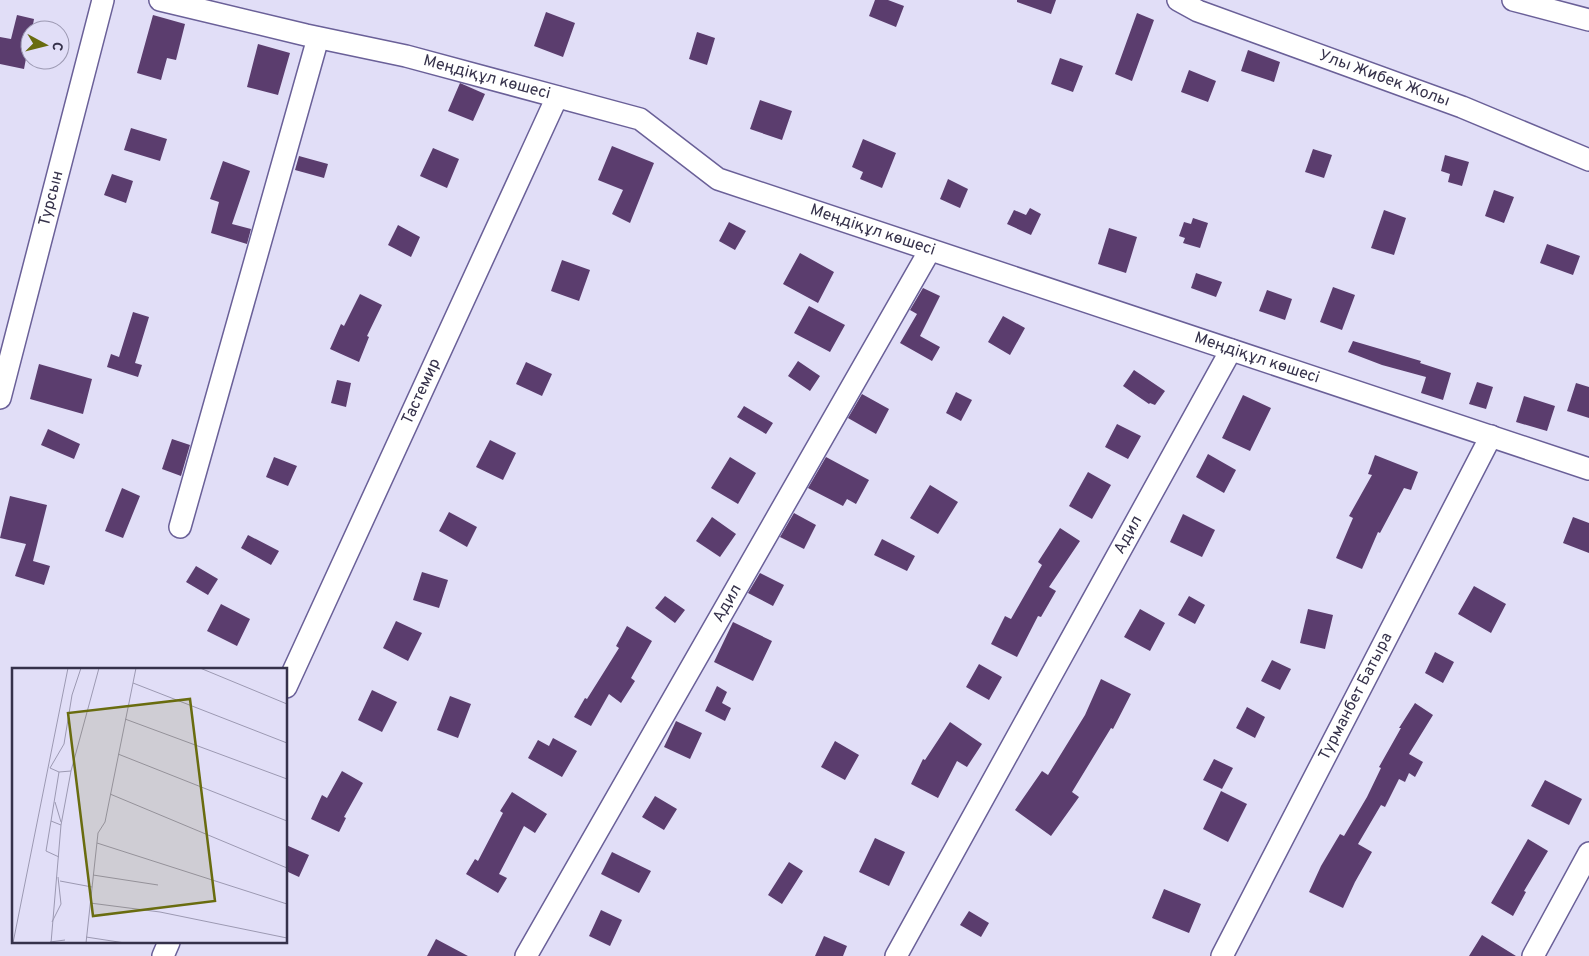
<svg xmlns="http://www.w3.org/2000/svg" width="1589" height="956" font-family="Overpass,sans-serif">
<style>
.building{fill:#5b3d6e}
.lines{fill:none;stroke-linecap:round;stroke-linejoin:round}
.minor-casing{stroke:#6a6098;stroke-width:24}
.minor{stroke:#fff;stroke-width:21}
.labels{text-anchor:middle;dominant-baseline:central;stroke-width:5;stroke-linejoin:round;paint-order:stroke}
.street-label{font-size:16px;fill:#35314a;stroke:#e1def7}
.inset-road{fill:none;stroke:#9c99b2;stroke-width:1}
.view{fill:#696c0f;fill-opacity:0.15;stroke:#696c0f;stroke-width:2.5}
.inset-edge{fill:none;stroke:#35314a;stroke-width:2.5}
</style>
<rect width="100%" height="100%" fill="#e1def7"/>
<path class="building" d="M875,0H888L904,6L896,27L869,16Z
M1017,0H1056L1051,14L1017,2Z
M546,12L575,23L563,57L534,46Z
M1137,13L1154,20L1132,81L1115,74Z
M17,15L34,19L32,30H30L29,43L24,69L0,64V37L11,39Z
M153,15L185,24L176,60L167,58L161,80L137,73Z
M697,32L715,38L707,65L689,59Z
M258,44L290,53L278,95L247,87Z
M1248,50L1280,62L1274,82L1241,71Z
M1060,58L1083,66L1073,92L1051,84Z
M1189,70L1216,81L1208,102L1181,92Z
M460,83L485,94L473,121L448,111Z
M760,100L792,111L782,140L750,129Z
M131,128L167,139L160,161L124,150Z
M863,139L896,153L882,188L860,179L863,172L852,167Z
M612,146L654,163L630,223L612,214L623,190L598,180Z
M433,148L459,159L447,188L420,176Z
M1313,149L1332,155L1324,178L1305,172Z
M1445,155L1469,162L1462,186L1448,182L1450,174L1441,171Z
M299,156L328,164L324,178L295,170Z
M223,161L250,171L232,224L251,229L247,244L211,233L219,202L210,199Z
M112,174L133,181L126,203L104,195Z
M948,179L968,189L960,208L940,199Z
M1494,190L1514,197L1504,223L1485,216Z
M1030,208L1041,214L1031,235L1007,224L1014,210L1026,215Z
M1384,210L1406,218L1394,255L1371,248Z
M1193,218L1208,223L1200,248L1183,243L1185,238L1179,236L1184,222L1191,224Z
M729,222L746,231L735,250L719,241Z
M398,225L420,237L411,257L388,245Z
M1109,228L1137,237L1126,273L1098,264Z
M1547,244L1580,256L1573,275L1540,263Z
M800,253L834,272L818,303L783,284Z
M562,260L590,270L579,301L551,291Z
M1196,273L1222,282L1216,297L1191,288Z
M1333,287L1355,295L1342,330L1320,322Z
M923,288L940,296L920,336L940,347L932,361L900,343L917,314L910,310Z
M1267,290L1292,299L1285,320L1259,311Z
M360,294L382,305L367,336L369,337L359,362L330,349L341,324L344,326Z
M809,306L845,325L830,352L794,333Z
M133,312L149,317L135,363L142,365L138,377L107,367L111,354L119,357Z
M1003,316L1025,328L1010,355L988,342Z
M1353,341L1421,361L1420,363L1451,373L1443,400L1421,393L1426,377L1382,365L1348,352Z
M798,361L820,376L810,391L788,376Z
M526,362L552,374L542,396L516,384Z
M39,364L92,379L83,414L30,399Z
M1134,370L1165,391L1155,405L1150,403L1149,404L1123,386Z
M337,380L351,383L346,407L331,403Z
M1477,382L1493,387L1486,409L1469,404Z
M1576,383L1589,387V418L1567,411Z
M956,392L972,400L961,421L946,413Z
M862,394L889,409L876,434L848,418Z
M1243,395L1271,408L1250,451L1222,438Z
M1524,396L1555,406L1547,431L1516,422Z
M744,406L773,423L766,434L737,417Z
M1117,424L1141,436L1128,459L1105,447Z
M48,429L80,444L74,459L41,445Z
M172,439L190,445L181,476L162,469Z
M490,440L516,453L503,480L476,467Z
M1208,454L1236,470L1224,493L1196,477Z
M1375,455L1418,472L1411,490L1404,488L1380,533L1378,532L1362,569L1336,558L1353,518L1349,516L1372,475L1368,474Z
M274,457L297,466L288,486L266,477Z
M730,457L756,473L738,504L711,488Z
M826,457L869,480L856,504L847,499L843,506L808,488Z
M1088,472L1111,485L1092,519L1069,506Z
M930,485L958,502L938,534L910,518Z
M122,488L140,496L123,538L105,531Z
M10,496L47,505L33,561L50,566L44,585L15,576L26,544L0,538Z
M449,512L477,527L467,547L439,531Z
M794,513L816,525L804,549L780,537Z
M1183,514L1215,530L1202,557L1170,542Z
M712,517L736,534L720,557L696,541Z
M1573,517L1589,523V553L1563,543Z
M1060,528L1080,541L1049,587L1056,591L1041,617L1038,616L1017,657L991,644L1005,616L1011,619L1042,565L1038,562Z
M248,535L279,551L271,565L241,548Z
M882,539L915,556L907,571L874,555Z
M196,566L218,579L208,595L186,582Z
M422,572L448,580L439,608L413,600Z
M760,573L784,585L773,606L748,593Z
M1474,586L1506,604L1491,633L1458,614Z
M665,596L685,610L675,623L655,608Z
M1189,596L1205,605L1195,624L1178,615Z
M221,604L250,619L237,646L207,631Z
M1140,609L1165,623L1150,651L1124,637Z
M1308,609L1333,615L1325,649L1300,643Z
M396,621L422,633L408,661L383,648Z
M733,622L772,641L753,681L714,662Z
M627,626L652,641L631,678L635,681L621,703L609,694L591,726L574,717L585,698L587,699L619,648L616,646Z
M1435,652L1454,662L1443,683L1425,673Z
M1272,660L1291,669L1280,690L1261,681Z
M979,664L1002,677L989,700L966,687Z
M1101,679L1131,694L1113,729L1111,728L1072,792L1079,797L1051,836L1015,810L1042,771L1048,775L1085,715Z
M717,686L727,692L722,703L731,708L725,721L705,711Z
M372,690L397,702L382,732L358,720Z
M450,696L471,704L458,738L437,730Z
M1415,703L1433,715L1409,754L1423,762L1415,777L1409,773L1405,782L1399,779L1385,807L1381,805L1358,844L1372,852L1355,882L1343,908L1309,892L1321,866L1340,834L1344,836L1367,797L1381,768L1379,767L1401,728H1399Z
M1247,707L1265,717L1255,738L1236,728Z
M676,721L702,733L690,759L664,747Z
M950,722L982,744L967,767L957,761L938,798L911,784L923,759L925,760Z
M553,738L577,751L562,777L528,758L538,740L549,746Z
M835,741L859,755L845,780L821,767Z
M1214,759L1233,768L1222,789L1203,780Z
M342,771L363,783L344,817L346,818L339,832L311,819L322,795L327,798Z
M1545,780L1582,799L1569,825L1531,806Z
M1221,791L1247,804L1228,842L1203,829Z
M512,792L547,814L535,833L524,826L499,874L507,878L498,893L466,874L475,859L478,861L503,813L500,811Z
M655,796L677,809L664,830L642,817Z
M875,838L905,852L889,886L859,872Z
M1528,839L1548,851L1524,891L1526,892L1513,916L1491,903Z
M286,845L309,855L299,877L286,871Z
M612,852L651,871L639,893L601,874Z
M789,862L803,871L782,904L768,895Z
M1164,889L1201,904L1189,933L1152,918Z
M601,910L622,920L610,946L589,936Z
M969,911L989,923L981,937L960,925Z
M1482,935L1516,956H1469Z
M824,936L847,946L843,956H815Z
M436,939L468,956H427Z"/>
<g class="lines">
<g class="minor-casing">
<g id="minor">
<path id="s1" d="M160,0L306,35L406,56L640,119L718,179L1589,469"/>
<path id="s2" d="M1178,0L1198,11L1462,107L1589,160"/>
<path d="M1513,0L1589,20"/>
<path id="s3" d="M0,398L103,0"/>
<path d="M180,527L318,38"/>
<path id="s4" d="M286,687L557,97"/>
<path d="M163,956L169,942"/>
<path id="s5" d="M526,956L930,250"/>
<path id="s6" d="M896,956L1231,350"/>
<path id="s7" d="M1222,956L1491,436"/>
<path d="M1533,956L1589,853"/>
</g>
</g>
<use href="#minor" class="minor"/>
</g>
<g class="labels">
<g class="street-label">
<text stroke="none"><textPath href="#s1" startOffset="336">Меңдіқұл көшесі</textPath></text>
<text stroke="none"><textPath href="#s2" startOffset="221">Улы Жибек Жолы</textPath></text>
<text stroke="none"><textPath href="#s3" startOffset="206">Турсын</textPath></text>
<text stroke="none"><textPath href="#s1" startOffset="756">Меңдіқұл көшесі</textPath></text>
<text stroke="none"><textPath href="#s1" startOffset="1161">Меңдіқұл көшесі</textPath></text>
<text stroke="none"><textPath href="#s4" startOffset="325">Тастемир</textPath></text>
<text stroke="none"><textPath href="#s6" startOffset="481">Адил</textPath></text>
<text stroke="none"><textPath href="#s5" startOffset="406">Адил</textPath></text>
<text stroke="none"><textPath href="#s7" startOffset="292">Турманбет Батыра</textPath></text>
</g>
</g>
<g transform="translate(12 668)">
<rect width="275" height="275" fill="#e1def7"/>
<path class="inset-road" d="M188,0L275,36M121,15L275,75M113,51L275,111M106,86L275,153M38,100L52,76L60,27L69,0M38,100L47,104L59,103M47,104L39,153L49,157M98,126L275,200M43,134L49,154M39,153L34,183L47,189M85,175L275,236M81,207L146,217M48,213L80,219M78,235L148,244L275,270M40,254L49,236L46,209M74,269L113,275M38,274L53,272M1,275L56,0M39,275L49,157L59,103L87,0M74,275L86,165L93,154L124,0"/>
<path class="view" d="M178,31L203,233L81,248L56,45Z"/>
<rect width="275" height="275" class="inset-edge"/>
</g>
<g transform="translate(45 45) rotate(97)"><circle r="24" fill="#e1def7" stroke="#9c99b2"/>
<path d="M0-4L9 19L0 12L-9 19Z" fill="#696c0f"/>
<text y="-8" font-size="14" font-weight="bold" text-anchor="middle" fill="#35314a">С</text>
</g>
</svg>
